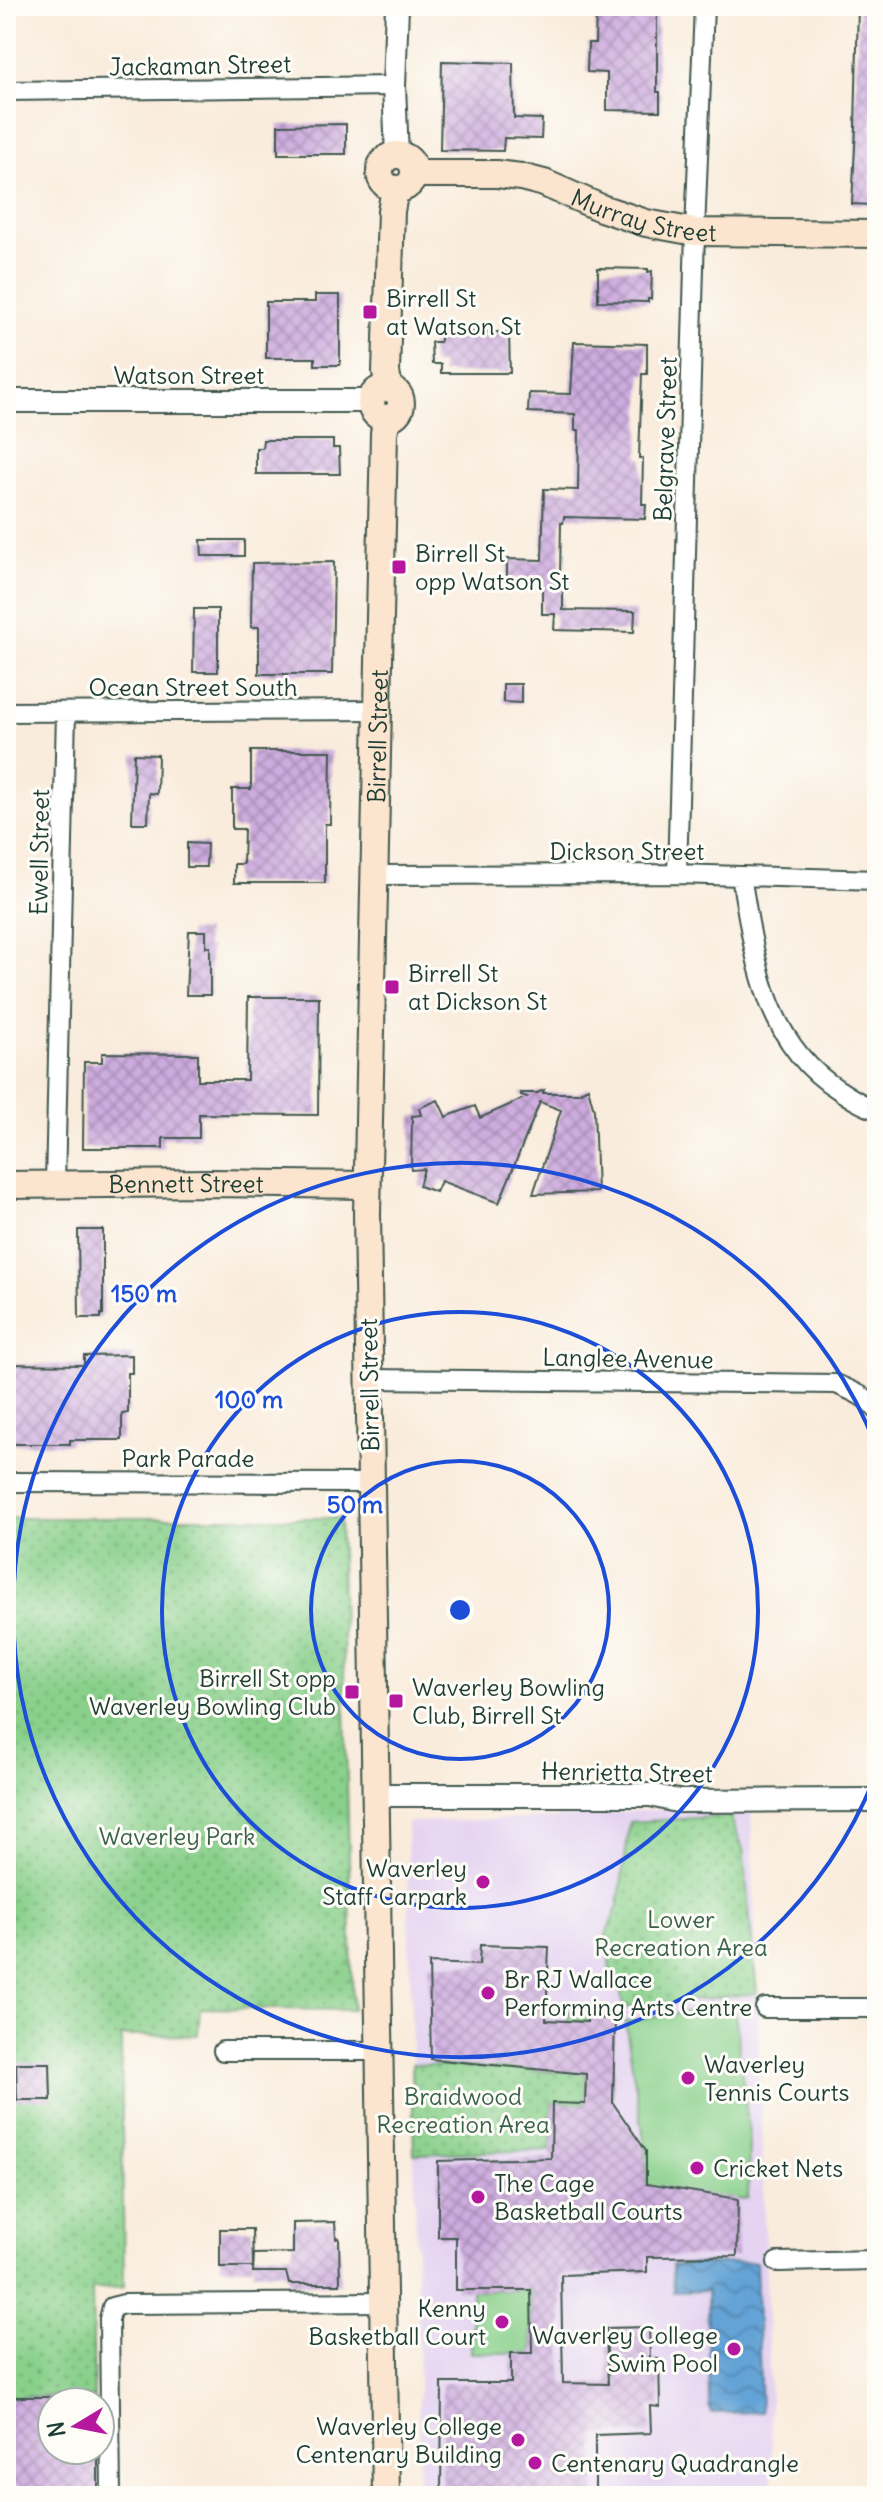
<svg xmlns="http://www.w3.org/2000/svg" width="883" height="2502" font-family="Delius,sans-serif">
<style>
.built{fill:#e4d3f1}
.grass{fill:#89d08b;stroke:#548660;stroke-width:2}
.park{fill:url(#park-dots);stroke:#548660;stroke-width:2}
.water{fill:url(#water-waves);stroke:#427085;stroke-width:2}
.building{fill:url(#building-cross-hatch)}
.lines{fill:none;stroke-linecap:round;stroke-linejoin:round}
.minor-casing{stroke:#40574d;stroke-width:22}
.tertiary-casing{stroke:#40574d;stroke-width:26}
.secondary-casing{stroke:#40574d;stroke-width:30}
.minor{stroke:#fff;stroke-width:18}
.tertiary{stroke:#fff;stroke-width:22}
.secondary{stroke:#fbe5cf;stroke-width:26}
.ring{fill:none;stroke:#1d4ed8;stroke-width:4}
.poi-dot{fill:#b5179e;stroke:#fdfcf7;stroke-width:3}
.labels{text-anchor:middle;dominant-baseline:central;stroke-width:6;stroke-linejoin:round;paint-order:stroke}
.street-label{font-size:24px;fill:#1f3d34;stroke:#fdfcf7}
.poi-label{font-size:24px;fill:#1f3d34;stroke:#fdfcf7;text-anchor:start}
.park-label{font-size:24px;fill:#3a624a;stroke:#fdfcf7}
.centre{fill:#1d4ed8;stroke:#fdfcf7;stroke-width:4}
.ring-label{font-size:24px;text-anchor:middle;font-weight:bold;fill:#1d4ed8;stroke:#fdfcf7;stroke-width:6;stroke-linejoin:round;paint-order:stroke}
</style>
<defs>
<pattern id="park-dots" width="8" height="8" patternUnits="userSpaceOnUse" patternTransform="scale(2)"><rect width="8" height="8" fill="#89d08b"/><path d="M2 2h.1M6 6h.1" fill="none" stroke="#6faa72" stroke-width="1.8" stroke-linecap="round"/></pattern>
<pattern id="water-waves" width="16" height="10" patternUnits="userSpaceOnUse" patternTransform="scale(2)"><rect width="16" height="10" fill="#64a3d6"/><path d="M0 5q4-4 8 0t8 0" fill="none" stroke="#5286ae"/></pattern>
<pattern id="building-cross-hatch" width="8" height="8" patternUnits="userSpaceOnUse" patternTransform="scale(2)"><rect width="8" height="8" fill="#ceacdf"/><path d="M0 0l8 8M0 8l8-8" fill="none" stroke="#a78db6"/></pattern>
</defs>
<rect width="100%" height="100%" fill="#fdfcf7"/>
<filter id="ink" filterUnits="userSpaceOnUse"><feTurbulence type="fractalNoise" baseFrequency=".0125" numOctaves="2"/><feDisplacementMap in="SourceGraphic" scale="16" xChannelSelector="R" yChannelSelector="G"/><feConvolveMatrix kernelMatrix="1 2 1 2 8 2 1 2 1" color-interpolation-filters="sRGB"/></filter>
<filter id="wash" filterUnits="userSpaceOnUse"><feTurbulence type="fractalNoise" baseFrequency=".006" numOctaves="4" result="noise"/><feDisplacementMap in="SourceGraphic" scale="32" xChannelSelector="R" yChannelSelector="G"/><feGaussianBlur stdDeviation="1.8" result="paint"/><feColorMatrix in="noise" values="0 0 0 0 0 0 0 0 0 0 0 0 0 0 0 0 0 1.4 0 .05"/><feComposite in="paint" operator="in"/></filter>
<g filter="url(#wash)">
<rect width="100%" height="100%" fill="#f9ecdc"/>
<path class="built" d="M751,1802L773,2496H418L419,2387L407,1822L554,1818Z"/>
<path class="grass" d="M734,2004L749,2134L748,2198L656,2213L646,2184V2151L625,2022Z
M472,2290H531L532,2353H471Z"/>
<path class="park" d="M6,1518H340L353,2010L200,2008L198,2035L121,2036L124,2287L92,2289L94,2401L86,2396L6,2397Z
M730,1816L743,1849L757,1993L623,2008L620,1986L611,1981L606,1935L618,1905L630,1822Z
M591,2010L585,2104L552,2103L551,2150L414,2154L412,2064L558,2072L569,2012Z"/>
<path class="water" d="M756,2262L761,2412L712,2413L709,2406L707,2291L673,2292L672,2265Z"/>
<g id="blocks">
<path class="building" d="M858,6H875L871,205L852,204L856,127H855Z
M596,12L657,13V92H660V111L607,110V73L587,72L588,43H595Z
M442,61L513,63L514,118L542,119L541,139L504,138L503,151L440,150Z
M346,124V154H278V125Z
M598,268L648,269V272L652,271L651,299H648V302L598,301Z
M315,295H340V365H315V358H266V302H315Z
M509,332L510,373H441V364H432L431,342H440V333Z
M574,342L647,344V374H642L639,458H643L642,504H646L645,519L564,517L563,523H561L560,577H563V610L635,611L634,632L554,630L555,614H542V579L507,578V559L542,560L544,489L578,490L579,430H575V414L528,412L529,393L571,394Z
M263,440H333V448H339L340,474H256V448H262Z
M201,540H244V556H202Z
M334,562L332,674H259V627H251L252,563Z
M194,609H218V672H193Z
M503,684H521V703L503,702Z
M251,751H331L330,824H325V883H234V864H243L244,829H232V789H251Z
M134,754L158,755L157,794L149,793L148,823H132Z
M187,843L207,844L206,867H187Z
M189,931H206V947H210V995H186Z
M248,997H319L318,1115L199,1114V1138H163V1148H83L84,1062H102V1053L198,1054V1080H247Z
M588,1088L594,1110L597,1192L533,1194L561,1110L540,1102L499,1203L441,1181L436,1192L419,1186L424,1169L411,1170L412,1116L421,1115L419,1108L438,1100L446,1117L475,1106L480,1118L527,1097L521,1095V1093H537L544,1090L543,1093H578Z
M78,1230H103V1314H101V1318H79Z
M132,1355V1373H128V1413L122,1414V1440H70V1444H6V1364L84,1365V1356Z
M480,1945L549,1947L546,2020L587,2022V2018L615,2019L613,2103L646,2151V2184L738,2199L737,2256L647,2257V2272L561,2275L563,2383L608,2384L606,2328L649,2327L650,2359H659L660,2407L650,2406L651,2433L595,2435V2496H441L442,2383H511V2353H532L531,2290H456V2237H438V2161L551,2158L552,2103L585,2104L586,2074L431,2059L429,1963L479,1965Z
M16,2063H50L51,2100H17Z
M335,2222L336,2239L339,2238L340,2284H289L286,2272H253L254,2254L293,2253V2223Z
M220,2229H252L253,2267H220Z
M6,2397H52V2450H98V2496H6Z"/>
</g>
</g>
<g filter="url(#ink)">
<use href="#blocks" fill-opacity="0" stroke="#40574d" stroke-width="2"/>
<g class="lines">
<g class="minor-casing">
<path id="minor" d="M6,91L394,86
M6,712L380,710
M677,874L695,232L704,6
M376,875L677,874L877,880
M741,876C755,956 763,1042 839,1090C851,1098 863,1106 877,1110
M55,1185L66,712
M369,1379L836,1384C852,1391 866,1396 877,1410
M6,1482L371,1483
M765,2008H877
M223,2051H381
M777,2262L877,2260
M111,2496L109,2319L112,2307L124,2304L385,2302"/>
</g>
<g class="tertiary-casing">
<path id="tertiary" d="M397,6L394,86L397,155
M6,401H371
M376,1795H651L677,1801L877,1800"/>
</g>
<g class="secondary-casing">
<g id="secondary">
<circle cx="397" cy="172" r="17"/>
<path id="s1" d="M415,174H497L521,177L544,183L601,208L646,223L695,232L877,234"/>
<path d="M389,388L386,372L391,211L395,190"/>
<circle cx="386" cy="403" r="15"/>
<path id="s2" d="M6,1185L210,1183L367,1185"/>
<path id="s3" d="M386,2496L367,1213L384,433L387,418"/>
</g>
</g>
<use href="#minor" class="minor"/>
<use href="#tertiary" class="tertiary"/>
<use href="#secondary" class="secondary"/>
</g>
</g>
<g class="ring">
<circle cx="460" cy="1610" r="149"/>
<circle cx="460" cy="1610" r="298"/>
<path d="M876 1774A447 447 0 1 1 876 1446"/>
</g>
<g class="poi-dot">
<rect x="362" y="304" width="16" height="16" rx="4"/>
<rect x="391" y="559" width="16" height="16" rx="4"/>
<rect x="384" y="979" width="16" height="16" rx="4"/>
<rect x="344" y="1684" width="16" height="16" rx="4"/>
<rect x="388" y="1693" width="16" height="16" rx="4"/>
<circle cx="483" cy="1882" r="8"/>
<circle cx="488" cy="1993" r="8"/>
<circle cx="688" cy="2078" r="8"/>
<circle cx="697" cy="2168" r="8"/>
<circle cx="478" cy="2197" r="8"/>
<circle cx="502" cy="2322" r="8"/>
<circle cx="734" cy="2349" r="8"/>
<circle cx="518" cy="2440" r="8"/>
<circle cx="535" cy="2463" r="8"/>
</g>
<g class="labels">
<g class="street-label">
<text transform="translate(200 65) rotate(-1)">Jackaman Street</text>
<text stroke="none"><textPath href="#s1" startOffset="236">Murray Street</textPath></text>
<text x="189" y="375">Watson Street</text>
<text transform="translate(665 439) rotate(-88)">Belgrave Street</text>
<text x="193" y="687">Ocean Street South</text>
<text stroke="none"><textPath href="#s3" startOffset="1760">Birrell Street</textPath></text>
<text x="627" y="851">Dickson Street</text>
<text transform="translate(39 852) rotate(-89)">Ewell Street</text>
<text stroke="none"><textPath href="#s2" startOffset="180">Bennett Street</textPath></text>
<text transform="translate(628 1358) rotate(1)">Langlee Avenue</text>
<text transform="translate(369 1385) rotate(-91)">Birrell Street</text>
<text x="188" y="1458">Park Parade</text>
<text transform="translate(627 1772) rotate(1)">Henrietta Street</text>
</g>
<g class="poi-label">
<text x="386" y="298">Birrell St<tspan x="386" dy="28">at Watson St</tspan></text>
<text x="415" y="553">Birrell St<tspan x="415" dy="28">opp Watson St</tspan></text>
<text x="408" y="973">Birrell St<tspan x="408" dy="28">at Dickson St</tspan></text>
<text x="336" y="1678" text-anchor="end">Birrell St opp<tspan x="336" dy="28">Waverley Bowling Club</tspan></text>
<text x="412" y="1687">Waverley Bowling<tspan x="412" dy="28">Club, Birrell St</tspan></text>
<text x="467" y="1868" text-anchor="end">Waverley<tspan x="467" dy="28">Staff Carpark</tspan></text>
<text x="504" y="1979">Br RJ Wallace<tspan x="504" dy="28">Performing Arts Centre</tspan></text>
<text x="704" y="2064">Waverley<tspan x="704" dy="28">Tennis Courts</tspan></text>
<text x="713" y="2168">Cricket Nets</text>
<text x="494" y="2183">The Cage<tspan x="494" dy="28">Basketball Courts</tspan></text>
<text x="486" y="2308" text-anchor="end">Kenny<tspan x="486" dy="28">Basketball Court</tspan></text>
<text x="718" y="2335" text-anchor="end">Waverley College<tspan x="718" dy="28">Swim Pool</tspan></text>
<text x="502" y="2426" text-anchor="end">Waverley College<tspan x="502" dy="28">Centenary Building</tspan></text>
<text x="551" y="2463">Centenary Quadrangle</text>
</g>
<g class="park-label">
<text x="177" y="1836">Waverley Park</text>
<text x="681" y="1919">Lower<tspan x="681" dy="28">Recreation Area</tspan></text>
<text x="463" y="2096">Braidwood<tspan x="463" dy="28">Recreation Area</tspan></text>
</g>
</g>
<circle cx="460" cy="1610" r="12" class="centre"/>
<g class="ring-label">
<text x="144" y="1302">150 m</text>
<text x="249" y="1408">100 m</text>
<text x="355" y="1513">50 m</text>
</g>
<rect width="883" height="2502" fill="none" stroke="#fdfcf7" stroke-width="32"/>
<g transform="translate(76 2426) rotate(260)"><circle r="38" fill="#fdfcf7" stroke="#a4b0a9" stroke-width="2"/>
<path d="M0-6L14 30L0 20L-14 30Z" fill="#b5179e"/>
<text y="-12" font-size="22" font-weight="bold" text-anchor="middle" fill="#1f3d34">N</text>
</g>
</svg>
